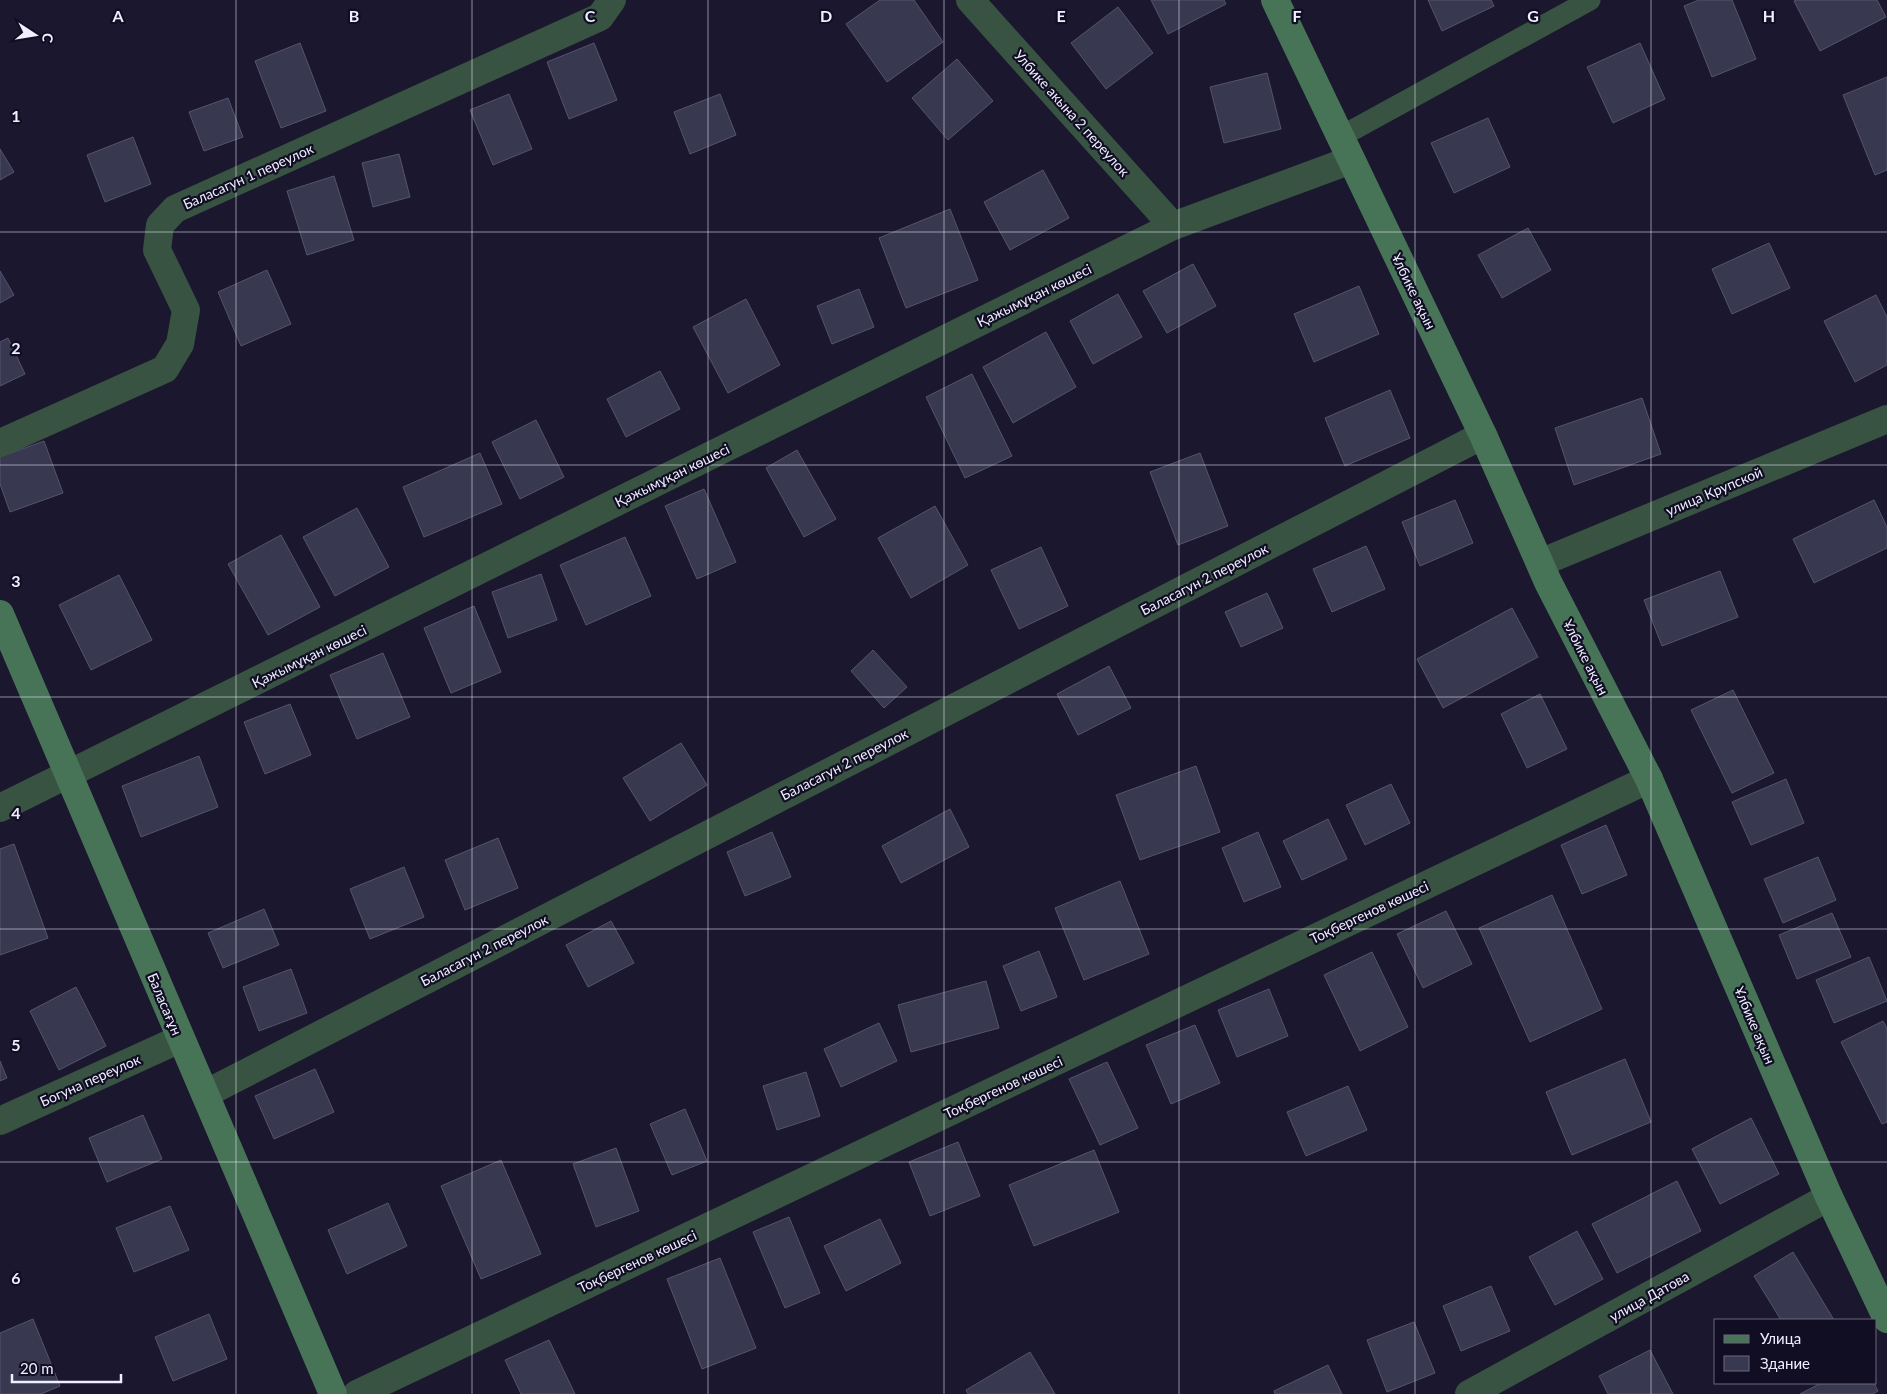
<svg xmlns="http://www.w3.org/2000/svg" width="1887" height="1394" font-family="Lato,sans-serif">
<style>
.building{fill:#393851;stroke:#55536e}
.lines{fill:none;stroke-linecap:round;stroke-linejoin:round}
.lane{stroke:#385341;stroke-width:21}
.street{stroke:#385341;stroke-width:28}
.secondary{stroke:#477357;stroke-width:28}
.grid{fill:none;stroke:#efefff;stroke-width:1;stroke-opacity:0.55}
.labels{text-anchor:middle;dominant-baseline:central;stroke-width:4.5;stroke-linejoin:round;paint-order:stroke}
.street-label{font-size:14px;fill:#efefff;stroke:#110e24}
.grid-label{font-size:16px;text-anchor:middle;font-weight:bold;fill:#efefff;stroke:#110e24;stroke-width:4.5;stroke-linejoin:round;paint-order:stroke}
</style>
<rect width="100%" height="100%" fill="#1a172e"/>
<path class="building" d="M880,0H914L943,42L887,82L846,24Z
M1151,0H1224L1226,4L1168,34Z
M1428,0H1491L1494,6L1442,31Z
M1699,0H1732L1756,59L1712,77L1684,6Z
M1797,0H1877L1886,17L1820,51L1794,1Z
M1118,7L1153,53L1106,89L1071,43Z
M300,43L326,111L281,128L255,61Z
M594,43L617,100L569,119L547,62Z
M1640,43L1665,99L1613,123L1587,67Z
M957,59L993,101L948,140L912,98Z
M1267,73L1281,129L1224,143L1210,87Z
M1887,77V170L1875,175L1843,95Z
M509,94L532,149L493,165L470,110Z
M720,94L736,135L690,154L674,112Z
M228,98L243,137L204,151L189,112Z
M1488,118L1510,167L1454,193L1431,143Z
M133,137L151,184L105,202L87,155Z
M0,149L14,172L0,180Z
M399,154L410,197L373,207L362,163Z
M1043,170L1069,218L1010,250L984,202Z
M334,176L354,240L307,255L287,191Z
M950,209L978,280L906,308L879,238Z
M1528,228L1551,270L1502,298L1478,255Z
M1769,243L1790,288L1732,314L1712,269Z
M1193,264L1216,306L1167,333L1143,291Z
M267,270L291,324L241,346L218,292Z
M0,271L14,295L0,303Z
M1359,286L1379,334L1314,362L1294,314Z
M859,289L874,327L832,344L817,306Z
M1118,294L1142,337L1093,364L1070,321Z
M1876,295L1887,317V365L1855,382L1824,321Z
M746,299L780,365L728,393L693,327Z
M1046,332L1076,387L1013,423L983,367Z
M8,338L25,374L0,386V342Z
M660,371L680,409L626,437L607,399Z
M972,374L1012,456L965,478L926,397Z
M1390,390L1410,438L1345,466L1325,418Z
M1642,398L1661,454L1574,485L1555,428Z
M536,420L564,477L520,499L492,442Z
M44,441L63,493L10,512L0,484V457Z
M797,450L836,519L804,537L766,468Z
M480,453L502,504L424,537L403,487Z
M1200,453L1228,526L1178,545L1150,472Z
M704,489L736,562L697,579L665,506Z
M1455,500L1473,543L1420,566L1402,522Z
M1874,500L1887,527V548L1814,583L1793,539Z
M935,506L968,565L911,598L878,538Z
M357,508L389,567L335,596L303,537Z
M281,535L320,607L268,635L228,564Z
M625,537L651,596L586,625L560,565Z
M1366,546L1385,589L1332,612L1313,569Z
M1041,547L1068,606L1019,629L991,570Z
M1720,571L1738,617L1662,646L1644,600Z
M541,574L557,620L508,638L492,592Z
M119,575L152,640L91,670L59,605Z
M1267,593L1283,628L1241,647L1225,612Z
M474,606L501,672L451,693L424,628Z
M1512,608L1538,657L1443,708L1417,659Z
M873,650L907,687L884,708L851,671Z
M383,653L410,717L357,739L330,675Z
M1109,666L1131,708L1078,735L1057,694Z
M1733,690L1774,773L1732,793L1691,710Z
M1540,694L1567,749L1527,768L1501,714Z
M290,704L311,755L265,774L244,722Z
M681,743L707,785L650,821L623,778Z
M199,756L218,807L141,837L122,786Z
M1196,766L1220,832L1140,860L1116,795Z
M1786,779L1804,823L1751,845L1732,802Z
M1391,784L1410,823L1365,845L1346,805Z
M950,809L969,847L901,883L882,846Z
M1328,819L1347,859L1302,880L1283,841Z
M1606,825L1627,875L1582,894L1561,845Z
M772,832L791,877L745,896L727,852Z
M1258,832L1281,887L1244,902L1222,848Z
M498,838L518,888L465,910L445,860Z
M14,844L48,938L0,955V849Z
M1818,857L1836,900L1783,923L1764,879Z
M404,867L424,917L370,939L350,889Z
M1120,881L1149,954L1084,980L1055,908Z
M1552,895L1602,1009L1530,1042L1479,928Z
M264,909L279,945L223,968L208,933Z
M1446,911L1472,964L1423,988L1397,934Z
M1832,913L1851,957L1797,979L1779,935Z
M611,921L634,963L588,987L566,945Z
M1039,951L1057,997L1021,1011L1003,966Z
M1372,952L1408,1027L1360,1051L1324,975Z
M1869,957L1887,1001L1834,1023L1816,980Z
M291,969L307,1013L259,1031L243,987Z
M986,981L999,1028L911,1052L898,1005Z
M76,987L106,1046L59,1070L30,1011Z
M1269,989L1288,1036L1237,1057L1218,1010Z
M1883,1021L1887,1028V1122L1882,1124L1841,1042Z
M879,1023L897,1061L841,1087L824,1049Z
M1195,1025L1220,1083L1171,1104L1146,1045Z
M1625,1059L1651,1122L1572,1155L1546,1092Z
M0,1061L7,1078L0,1081Z
M1107,1062L1138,1128L1100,1145L1069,1079Z
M315,1069L334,1112L274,1139L255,1096Z
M806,1072L820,1116L777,1130L763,1086Z
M1348,1086L1367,1130L1306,1156L1287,1112Z
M685,1109L707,1161L672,1175L650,1124Z
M143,1115L162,1159L107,1182L89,1138Z
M1751,1118L1779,1174L1720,1204L1692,1149Z
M958,1142L980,1196L930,1216L909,1162Z
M616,1148L639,1211L596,1227L573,1164Z
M1094,1150L1119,1212L1034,1246L1009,1185Z
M501,1160L541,1254L481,1279L441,1186Z
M1677,1181L1701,1231L1617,1273L1592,1224Z
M388,1203L407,1246L347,1274L328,1230Z
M170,1206L189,1250L134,1272L116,1228Z
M789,1217L820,1293L785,1308L753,1232Z
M880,1219L901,1263L846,1291L824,1246Z
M1577,1231L1603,1279L1555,1305L1529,1257Z
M1793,1252L1834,1320H1781L1754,1276Z
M720,1258L756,1348L702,1369L667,1279Z
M1491,1286L1510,1331L1461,1351L1443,1306Z
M209,1314L227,1359L173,1381L155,1337Z
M33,1319L60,1386L41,1394H0V1333Z
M1414,1322L1435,1373L1387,1392L1367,1340Z
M549,1340L575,1394H521L505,1360Z
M1650,1350L1673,1394H1608L1599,1376Z
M1030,1352L1055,1394H968L966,1390Z
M1328,1365L1342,1394H1275L1274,1391Z
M1821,1383H1874L1878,1391L1873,1394H1800Z"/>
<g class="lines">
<path class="lane" d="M1340,137L1590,0"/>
<path class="street" d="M970,0L1173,226
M0,443L165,369L180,344L186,310L157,250L160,225L175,209L600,17L612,0
M1540,563L1887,419
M0,808L1173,226L1351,160
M205,1094L1483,435
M0,1121L180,1039
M357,1394L1649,779
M1469,1394L1829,1197"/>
<path class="secondary" d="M1275,0L1483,435L1548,582L1649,779L1829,1197L1887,1319
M0,614L333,1394"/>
</g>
<path class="grid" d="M236,0V1394M472,0V1394M708,0V1394M944,0V1394M1179,0V1394M1415,0V1394M1651,0V1394M0,232H1887M0,465H1887M0,697H1887M0,929H1887M0,1162H1887"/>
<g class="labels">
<g class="street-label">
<text transform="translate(1072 113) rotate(48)">Улбике акына 2 переулок</text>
<text transform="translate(248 176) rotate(-24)">Баласагун 1 переулок</text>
<text transform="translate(1414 291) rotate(64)">Ұлбике ақын</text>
<text transform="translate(1034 295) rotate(-26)">Қажымұқан көшесі</text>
<text transform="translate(672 475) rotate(-26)">Қажымұқан көшесі</text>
<text transform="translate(1714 491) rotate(-23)">улица Крупской</text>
<text transform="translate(1204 579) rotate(-27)">Баласагун 2 переулок</text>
<text transform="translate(309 656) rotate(-26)">Қажымұқан көшесі</text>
<text transform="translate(1586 657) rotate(63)">Ұлбике ақын</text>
<text transform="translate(844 764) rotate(-27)">Баласагун 2 переулок</text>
<text transform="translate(1369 912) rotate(-25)">Тоқбергенов көшесі</text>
<text transform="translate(484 950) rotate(-27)">Баласагун 2 переулок</text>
<text transform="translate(165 1004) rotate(67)">Баласағұн</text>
<text transform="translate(1755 1025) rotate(67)">Ұлбике ақын</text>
<text transform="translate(90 1080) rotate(-24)">Богуна переулок</text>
<text transform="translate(1003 1087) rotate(-25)">Тоқбергенов көшесі</text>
<text transform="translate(637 1261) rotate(-25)">Тоқбергенов көшесі</text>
<text transform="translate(1649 1296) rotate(-29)">улица Датова</text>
</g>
</g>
<g class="grid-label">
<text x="118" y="22">A</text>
<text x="354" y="22">B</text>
<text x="590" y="22">C</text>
<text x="826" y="22">D</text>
<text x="1061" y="22">E</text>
<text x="1297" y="22">F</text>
<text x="1533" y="22">G</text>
<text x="1769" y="22">H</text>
<text x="16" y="122">1</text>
<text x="16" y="354">2</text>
<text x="16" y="587">3</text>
<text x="16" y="819">4</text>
<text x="16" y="1051">5</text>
<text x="16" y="1284">6</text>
</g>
<rect x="1714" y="1319" width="162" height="65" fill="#110e24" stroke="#6a687c"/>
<rect x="1724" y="1335" width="25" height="8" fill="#477357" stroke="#6a687c"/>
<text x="1760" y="1344" font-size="15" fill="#efefff">Улица</text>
<rect x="1724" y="1356" width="25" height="15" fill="#393851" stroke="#6a687c"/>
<text x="1760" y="1369" font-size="15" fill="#efefff">Здание</text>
<g transform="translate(35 35) rotate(102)" stroke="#110e24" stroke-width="4" paint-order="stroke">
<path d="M0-4L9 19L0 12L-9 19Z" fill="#efefff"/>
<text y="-8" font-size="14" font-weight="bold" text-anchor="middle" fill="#efefff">С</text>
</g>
<path d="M12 1374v8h109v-8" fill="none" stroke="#efefff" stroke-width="2.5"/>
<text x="20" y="1374" font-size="15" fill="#efefff" stroke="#110e24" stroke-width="4" paint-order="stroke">20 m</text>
</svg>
